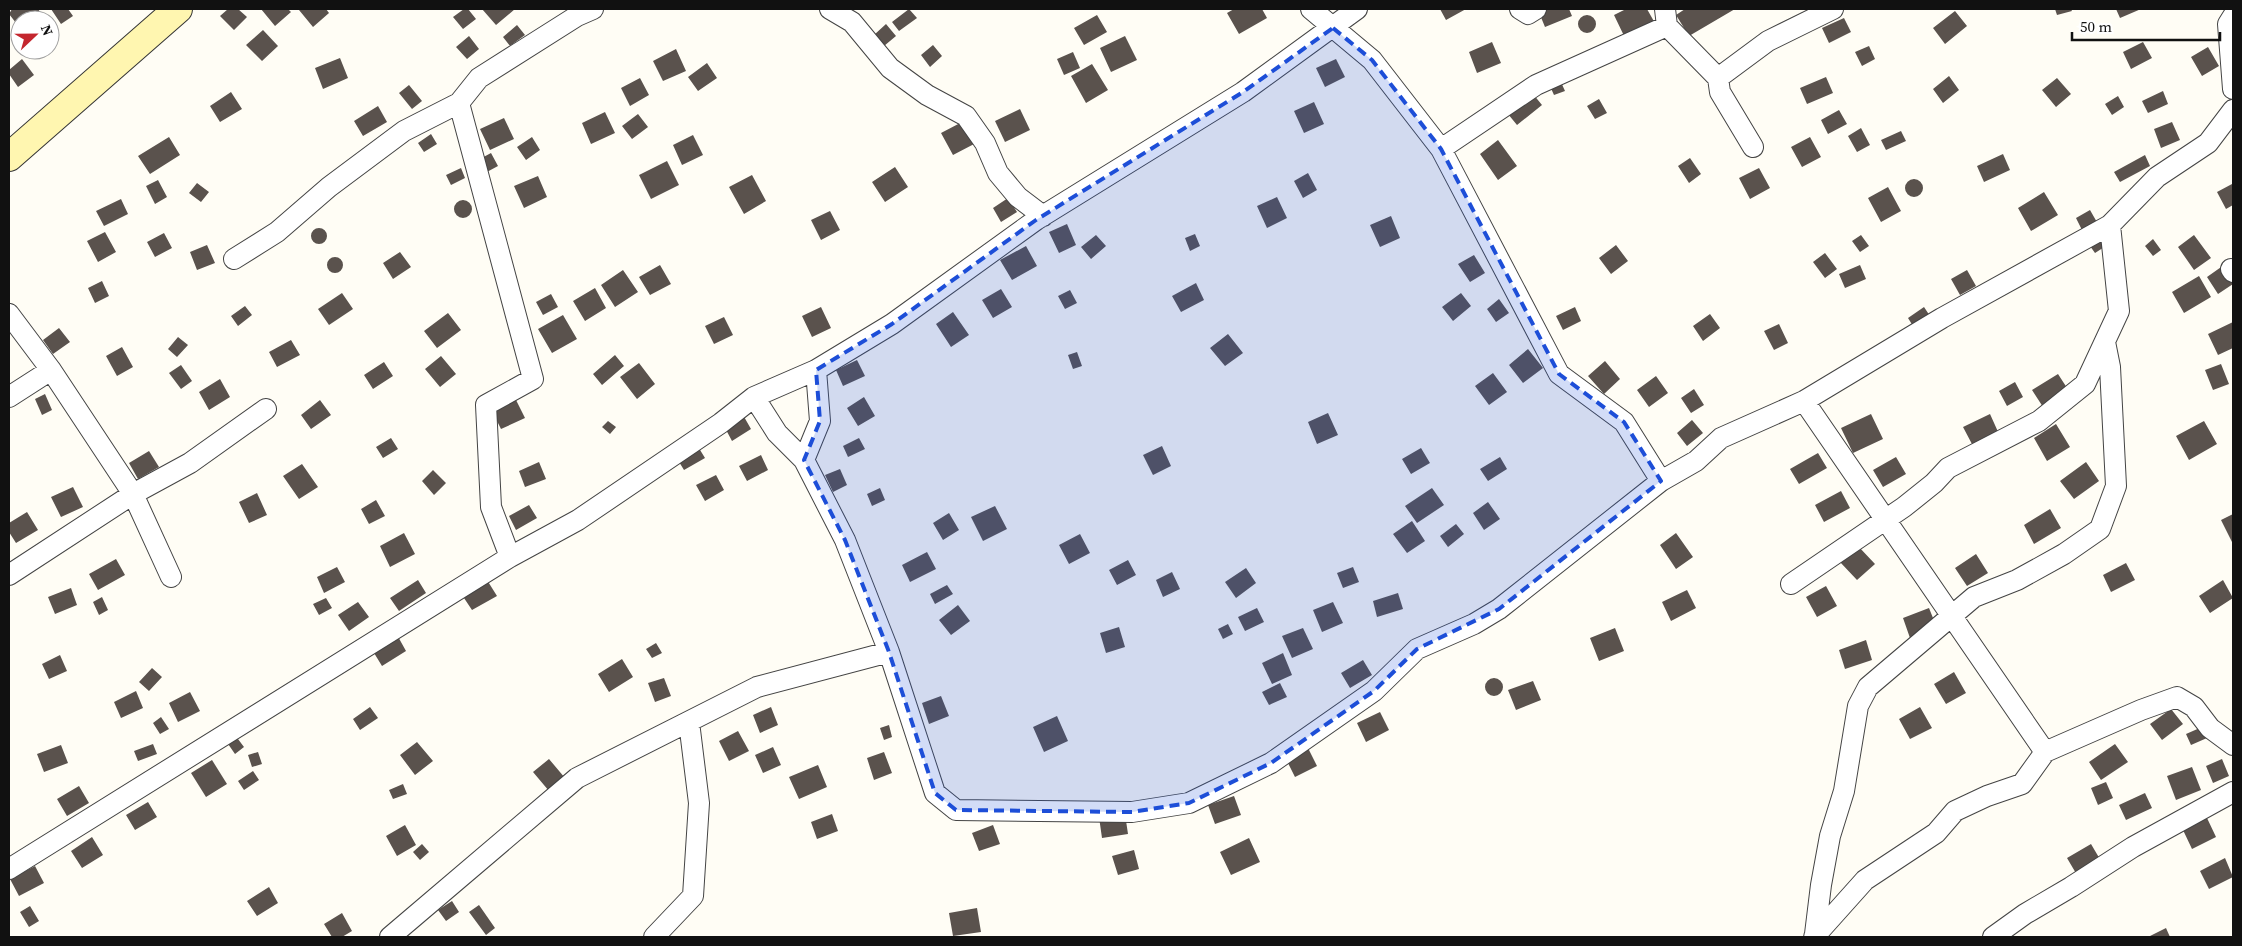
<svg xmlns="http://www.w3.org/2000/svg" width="2242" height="946" font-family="'Source Serif 4',serif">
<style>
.building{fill:#5a524d}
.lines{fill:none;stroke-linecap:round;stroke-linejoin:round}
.street-casing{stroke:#444;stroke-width:22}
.secondary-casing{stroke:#333;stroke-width:30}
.street{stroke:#fff;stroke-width:20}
.secondary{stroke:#fff6b0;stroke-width:28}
.marked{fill:#1d4ed8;fill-opacity:0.2;stroke:#1d4ed8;stroke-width:4;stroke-dasharray:10 6;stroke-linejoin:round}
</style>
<rect width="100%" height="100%" fill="#fffdf5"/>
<path class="building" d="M12,9H38L43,16L38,20H20V28L9,14Z
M51,9H68L73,16L61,24Z
M228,9H238L247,17L234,30L220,16Z
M261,9H288L291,12L275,26Z
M301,9H326L329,13L313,27L299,10Z
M464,9H468L476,19L463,29L453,17Z
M482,9H515L496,25Z
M909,9L917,18L899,31L892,22Z
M1234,9H1262L1267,18L1239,34L1227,13Z
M1440,9H1466L1446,20Z
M1542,9H1569L1572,16L1545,27L1538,10Z
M1626,9H1647L1656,25L1626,40L1614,15Z
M1685,9H1735L1689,36L1676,15Z
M2055,9H2071L2072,11L2057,15Z
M2116,9H2141L2120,18Z
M1955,11L1967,26L1945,44L1933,28Z
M1578 24a9 9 0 1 1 18 0a9 9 0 1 1-18 0Z
M1097,15L1107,32L1084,45L1074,28Z
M1844,18L1851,32L1829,43L1822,28Z
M886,24L896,36L884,46L874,35Z
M517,25L525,35L510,46L503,37Z
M263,30L278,46L262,61L246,45Z
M469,36L479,49L467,59L456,47Z
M1125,36L1137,60L1111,72L1100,48Z
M1492,42L1501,63L1477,73L1469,52Z
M2143,42L2152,58L2131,69L2123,52Z
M933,45L942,56L930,67L921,55Z
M1869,46L1875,59L1862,66L1855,52Z
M2208,47L2219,66L2202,76L2191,57Z
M676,49L686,71L663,81L653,61Z
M1073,52L1080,68L1064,75L1057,59Z
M340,58L348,78L323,89L315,68Z
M22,59L34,75L18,87L9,74V70Z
M1336,59L1345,77L1325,87L1316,68Z
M707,63L717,78L698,91L688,77Z
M1092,64L1108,90L1086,103L1071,76Z
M1949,76L1959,90L1943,103L1933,89Z
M1826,77L1833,93L1807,104L1800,88Z
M640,78L649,95L630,106L621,88Z
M2057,78L2071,94L2056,107L2042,90Z
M1560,80L1565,91L1554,95L1549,84Z
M409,85L422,101L412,109L399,93Z
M2163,91L2168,104L2148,113L2142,101Z
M231,92L242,109L220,122L210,106Z
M1533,94L1542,105L1517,125L1508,114Z
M2118,96L2124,107L2112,115L2105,104Z
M1599,99L1607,113L1595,119L1587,106Z
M1314,102L1324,124L1304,133L1294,111Z
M378,106L387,122L363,136L354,121Z
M1020,109L1030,130L1005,142L995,121Z
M1839,110L1847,124L1828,134L1821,120Z
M605,112L615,133L591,144L582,123Z
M638,114L648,127L632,139L622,126Z
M504,118L514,139L490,150L480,129Z
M964,121L976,143L953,155L941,133Z
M2172,122L2180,140L2161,148L2154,129Z
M1861,128L1870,145L1857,152L1848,136Z
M1901,131L1906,141L1886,150L1881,140Z
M431,134L437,144L424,152L418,143Z
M693,135L703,155L682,165L673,145Z
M169,137L180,155L150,174L138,156Z
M532,137L540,150L526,160L517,147Z
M1810,137L1821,157L1802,167L1791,147Z
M1498,140L1517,166L1498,180L1480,154Z
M491,153L498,166L485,173L478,160Z
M2003,154L2010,170L1984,182L1977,166Z
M2145,155L2150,166L2120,182L2114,172Z
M1690,158L1701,174L1689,183L1678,166Z
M667,161L679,185L651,199L639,175Z
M895,167L908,187L885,202L872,182Z
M461,168L465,178L451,185L446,175Z
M1759,168L1770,188L1750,199L1739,178Z
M1308,173L1317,190L1303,198L1294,181Z
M752,175L766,201L744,214L729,187Z
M538,176L547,197L524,208L514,186Z
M1905 188a9 9 0 1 1 18 0a9 9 0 1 1-18 0Z
M158,180L167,197L155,204L146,186Z
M197,183L209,192L201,202L189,193Z
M2232,184L2233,205L2226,209L2217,192Z
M1888,187L1901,211L1881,222L1868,198Z
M2044,192L2058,215L2031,231L2018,208Z
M1277,197L1287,218L1267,228L1257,206Z
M1008,198L1017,212L1001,222L993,208Z
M121,199L128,214L104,226L96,211Z
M454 209a9 9 0 1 1 18 0a9 9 0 1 1-18 0Z
M2090,210L2098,224L2083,232L2076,218Z
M830,211L840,230L821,240L811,220Z
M1391,216L1400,238L1380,247L1370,225Z
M1067,224L1076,245L1059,253L1049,232Z
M311 236a8 8 0 1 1 16 0a8 8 0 1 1-16 0Z
M105,232L116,252L98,262L87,241Z
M164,233L172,248L155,257L147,242Z
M1195,234L1200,246L1190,251L1185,238Z
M1096,235L1106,246L1091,259L1081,247Z
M1861,235L1869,246L1860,252L1852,241Z
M2194,235L2211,258L2194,270L2178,247Z
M2104,236L2109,244L2095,253L2090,246Z
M2153,239L2161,250L2153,256L2145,246Z
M207,245L215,263L197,270L190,252Z
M1616,245L1628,261L1611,274L1599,258Z
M1026,246L1037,266L1012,280L1000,260Z
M400,252L411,267L393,279L383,263Z
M1825,253L1837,269L1825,278L1813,262Z
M1474,255L1485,273L1470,282L1458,264Z
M327 265a8 8 0 1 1 16 0a8 8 0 1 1-16 0Z
M660,265L671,284L650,295L639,277Z
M1860,265L1866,279L1845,288L1839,274Z
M2224,265L2233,279V284L2218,294L2207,277Z
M623,270L638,292L615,307L601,285Z
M1967,270L1976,286L1960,295L1951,279Z
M2199,276L2211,297L2184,313L2172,292Z
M102,281L109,296L95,303L88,288Z
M1196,283L1204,300L1181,312L1172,296Z
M595,288L606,308L585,321L573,301Z
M1001,289L1012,307L993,318L982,300Z
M1070,290L1077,303L1065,309L1058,296Z
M342,293L353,309L329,325L318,309Z
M1461,293L1471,306L1453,321L1442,307Z
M551,294L558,307L543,315L536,302Z
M1499,299L1509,313L1496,322L1487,309Z
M245,306L252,315L238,326L231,316Z
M821,307L831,328L812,337L802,316Z
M1575,307L1581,321L1563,330L1556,316Z
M1924,307L1930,316L1913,326L1908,318Z
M953,312L969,335L951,347L936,324Z
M448,313L461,330L437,348L424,331Z
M1710,314L1720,328L1703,341L1693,326Z
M563,315L577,339L552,353L538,329Z
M724,317L733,335L714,344L705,326Z
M2233,322V348L2218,355L2208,334Z
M1779,324L1788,343L1774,350L1764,331Z
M59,328L70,342L53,354L43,340Z
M1228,334L1243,353L1225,366L1210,348Z
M178,337L188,345L177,357L168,349Z
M291,340L300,355L277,367L269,352Z
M122,347L133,367L117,376L106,356Z
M1528,349L1543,368L1523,383L1509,365Z
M1077,352L1082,366L1073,369L1068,355Z
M615,355L624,366L602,385L593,374Z
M441,356L456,374L440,387L425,369Z
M857,360L865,376L843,386L836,370Z
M1605,361L1620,379L1604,394L1588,376Z
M384,362L393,376L373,389L364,375Z
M639,363L655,384L637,399L620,377Z
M2221,364L2229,384L2213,390L2205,370Z
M181,365L192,381L181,389L169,373Z
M1493,373L1507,392L1489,405L1475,386Z
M2058,374L2069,391L2043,407L2032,390Z
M1656,376L1668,393L1649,407L1637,390Z
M220,379L230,397L209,410L199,392Z
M2015,382L2023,397L2007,406L1999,391Z
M1694,389L1704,405L1691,413L1681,398Z
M45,394L52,410L42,415L35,399Z
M864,397L875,416L858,426L847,408Z
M320,400L331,415L311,429L301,415Z
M516,400L525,418L501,429L492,411Z
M1328,413L1338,435L1317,444L1308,422Z
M1871,414L1883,439L1853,453L1841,428Z
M1990,414L1999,434L1973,446L1963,427Z
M743,415L751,429L732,441L724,426Z
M1692,420L1703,433L1687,446L1677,433Z
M608,421L616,427L610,434L602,427Z
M2204,421L2217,444L2189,460L2176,436Z
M2056,424L2070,447L2047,461L2034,438Z
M391,438L398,449L383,458L376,447Z
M859,438L865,449L848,457L843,446Z
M697,445L705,458L684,470L676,457Z
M1162,446L1171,466L1153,475L1143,455Z
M1421,448L1430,463L1411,474L1402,459Z
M149,451L159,467L138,479L129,463Z
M1818,453L1827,468L1799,484L1790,469Z
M761,455L768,470L747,481L739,466Z
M1500,457L1507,469L1488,481L1480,469Z
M1896,457L1906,474L1883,487L1873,470Z
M539,462L546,479L525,487L519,471Z
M2086,462L2099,481L2074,499L2060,481Z
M302,464L318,487L299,499L283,476Z
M840,469L847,485L833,492L825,475Z
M433,470L446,483L434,495L422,481Z
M716,475L724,490L705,501L696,485Z
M73,487L83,507L61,517L51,497Z
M880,488L885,500L872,506L867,494Z
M1432,488L1444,505L1417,523L1405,506Z
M1841,491L1850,508L1824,522L1815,505Z
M257,493L267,515L249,523L239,502Z
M376,500L385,516L369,524L361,509Z
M1488,502L1500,519L1484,530L1473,513Z
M529,505L537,518L516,530L509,516Z
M995,506L1007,529L983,541L971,517Z
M2050,509L2061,528L2034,544L2024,525Z
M27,512L38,530L16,543L9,532V523Z
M949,513L959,530L943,540L933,523Z
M2233,514V544L2221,520Z
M1412,521L1425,541L1407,553L1393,534Z
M1456,524L1464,534L1448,547L1440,536Z
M404,533L415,554L390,567L380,546Z
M1676,533L1693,557L1676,569L1660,545Z
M1080,534L1090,553L1069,564L1059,545Z
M1858,546L1875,564L1857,580L1840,562Z
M927,552L936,569L910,582L902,565Z
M1976,554L1988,573L1967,586L1955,568Z
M116,559L125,575L98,590L89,574Z
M1128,560L1136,575L1117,585L1109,570Z
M2126,563L2135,580L2111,592L2103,575Z
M337,567L345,582L324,593L317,577Z
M1353,567L1359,582L1343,588L1337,573Z
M1246,568L1256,583L1236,598L1225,582Z
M1172,572L1180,589L1163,597L1156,580Z
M418,580L426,593L399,611L390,598Z
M487,580L497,596L472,610L462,595Z
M2223,580L2233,598L2210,613L2199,596Z
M947,585L953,594L935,604L930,594Z
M1826,586L1837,606L1817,617L1806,597Z
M71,588L77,605L55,614L48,597Z
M1687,590L1696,608L1671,621L1662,602Z
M1398,593L1403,609L1377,617L1373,601Z
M102,597L108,610L99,615L93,602Z
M326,598L332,608L319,615L313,604Z
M358,602L369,617L349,631L338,615Z
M1333,602L1343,623L1322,632L1313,610Z
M958,605L970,621L951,635L939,620Z
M1257,608L1264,622L1245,631L1238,617Z
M1929,608L1937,628L1910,638L1903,618Z
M1228,624L1233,634L1223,639L1218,629Z
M1119,627L1125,647L1106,653L1100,633Z
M1303,628L1313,649L1292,658L1282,636Z
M1615,628L1624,651L1599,661L1590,638Z
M396,633L406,651L382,666L371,648Z
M1866,640L1872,660L1845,669L1839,650Z
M656,643L662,653L652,658L646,649Z
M1283,653L1292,675L1272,684L1262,663Z
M60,655L67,671L49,679L42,664Z
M622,659L633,677L609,692L598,674Z
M1363,660L1372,675L1350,688L1341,673Z
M152,668L162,677L149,691L139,682Z
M1954,672L1966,693L1946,704L1934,684Z
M1485 687a9 9 0 1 1 18 0a9 9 0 1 1-18 0Z
M664,678L671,696L655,702L648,683Z
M1533,681L1541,700L1516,710L1508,690Z
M1280,683L1287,697L1269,705L1262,692Z
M136,691L143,708L121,718L114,702Z
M190,692L200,711L178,722L169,703Z
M941,696L949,716L929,724L922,703Z
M370,707L378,718L360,730L353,719Z
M771,707L778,725L760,733L753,715Z
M1920,707L1932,728L1910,739L1899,719Z
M2171,709L2183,724L2162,740L2150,724Z
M1380,712L1389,730L1366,742L1357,723Z
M1057,716L1068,741L1044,752L1033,727Z
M161,717L169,729L160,734L153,723Z
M889,725L892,737L884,740L880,728Z
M2202,727L2207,738L2191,745L2186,734Z
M738,731L749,751L729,761L719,741Z
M235,735L244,747L235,754L226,741Z
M417,742L433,761L415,775L400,755Z
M153,744L157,754L138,761L134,751Z
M2115,744L2128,762L2101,780L2089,762Z
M61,745L68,763L44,772L37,754Z
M773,747L781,765L763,773L755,755Z
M1308,748L1317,766L1295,777L1286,759Z
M258,752L262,764L252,767L248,755Z
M884,752L892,773L874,780L867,758Z
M549,759L565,778L549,791L533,772Z
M2222,759L2229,776L2213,783L2206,766Z
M212,760L227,784L206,797L191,773Z
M818,765L827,787L799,799L789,777Z
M2192,767L2201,790L2176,800L2167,776Z
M253,771L259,780L244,790L238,781Z
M2106,782L2113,798L2098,805L2091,788Z
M403,784L407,794L393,799L389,790Z
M79,786L89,803L67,816L57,799Z
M2145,793L2152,808L2126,820L2119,805Z
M1234,796L1241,815L1215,824L1208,805Z
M148,802L157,817L135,830L126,815Z
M832,814L838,831L817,839L811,822Z
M1125,814L1128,834L1102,838L1099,817Z
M2207,818L2216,837L2192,849L2183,830Z
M405,825L416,845L397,856L386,836Z
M993,825L1000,844L979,851L972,833Z
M92,837L103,855L82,868L71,851Z
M1249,838L1260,862L1231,875L1220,852Z
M422,844L429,852L420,860L413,852Z
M2091,844L2101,861L2077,875L2067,858Z
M1134,850L1139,869L1118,875L1112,856Z
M2225,858L2233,877L2209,889L2200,871Z
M35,866L44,883L19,896L10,879Z
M269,887L278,903L257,916L247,901Z
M452,901L459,912L446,921L438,910Z
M479,905L495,928L486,935L469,912Z
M30,906L39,921L29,927L20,912Z
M977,908L981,932L953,936L949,913Z
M342,913L352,931L342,937H332L324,924Z
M2166,928L2170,937H2148Z"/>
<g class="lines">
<g class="street-casing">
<path id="street" d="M830,9L852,22L890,68L927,95L966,116L985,143L998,173L1018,197L1043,216
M1311,9L1372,60L1441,149L1559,374L1624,422L1661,481
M1520,9L1528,14L1536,9
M1665,9L1667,26
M2233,16L2228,24L2233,89
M1718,78L1768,41L1833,9
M459,103L533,379L486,405L491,507L510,557
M1441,149L1536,85L1667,26L1718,78L1720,92L1753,147
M234,259L277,232L329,187L404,131L459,103L479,78L577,16L593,9
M2231,269L2233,272
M9,314L51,370L133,494L171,577
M816,370L892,324L1036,220L1243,92L1357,9
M9,397L51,370
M754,397L777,433L804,460L845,540L889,652L935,793L956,810L1132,812L1189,803L1271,763L1374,691L1417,649L1474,624L1499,609L1661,481L1696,461L1721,438L1804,401L1942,318L2110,225L2157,177L2208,143L2233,110
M1804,401L2045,752L2022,784L1987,796L1955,811L1936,833L1865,880L1814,937
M9,575L133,494L190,463L266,409
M1791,584L1904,507L1934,483L1948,468L2039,421L2085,384L2119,311L2110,225
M2045,752L2141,710L2177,697L2194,707L2210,728L2233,745
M9,869L510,557L578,520L721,423L754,397L816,370L820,421L804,460
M1815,934L1821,885L1830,836L1844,791L1858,706L1868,687L1974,597L2017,580L2064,554L2100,529L2116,486L2110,367L2105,342
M390,937L577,778L757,687L889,652
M654,937L693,896L699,803L689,722
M1993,937L2025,914L2071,887L2133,847L2233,792"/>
</g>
<g class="secondary-casing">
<path id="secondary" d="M9,157L178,9"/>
</g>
<use href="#street" class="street"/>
<use href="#secondary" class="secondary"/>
</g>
<path class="marked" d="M1333,28L1372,60L1441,149L1559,374L1624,422L1661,481L1499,609L1417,649L1374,691L1271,763L1189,803L1132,812L956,810L935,793L889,652L845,540L804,460L820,421L816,370L892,324L1036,220L1243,92Z"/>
<rect width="2242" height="946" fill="none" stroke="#111111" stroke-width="20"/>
<g transform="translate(35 35) rotate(68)"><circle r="24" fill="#ffffff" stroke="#a0a0a0"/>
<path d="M0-4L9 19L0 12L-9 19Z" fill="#c4262e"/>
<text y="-8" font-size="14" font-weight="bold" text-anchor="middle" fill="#111111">N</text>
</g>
<path d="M2072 32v8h148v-8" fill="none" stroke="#111111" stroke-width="2.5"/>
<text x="2080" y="32" font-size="15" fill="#111111" stroke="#ffffff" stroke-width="4" paint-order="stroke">50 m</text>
</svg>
